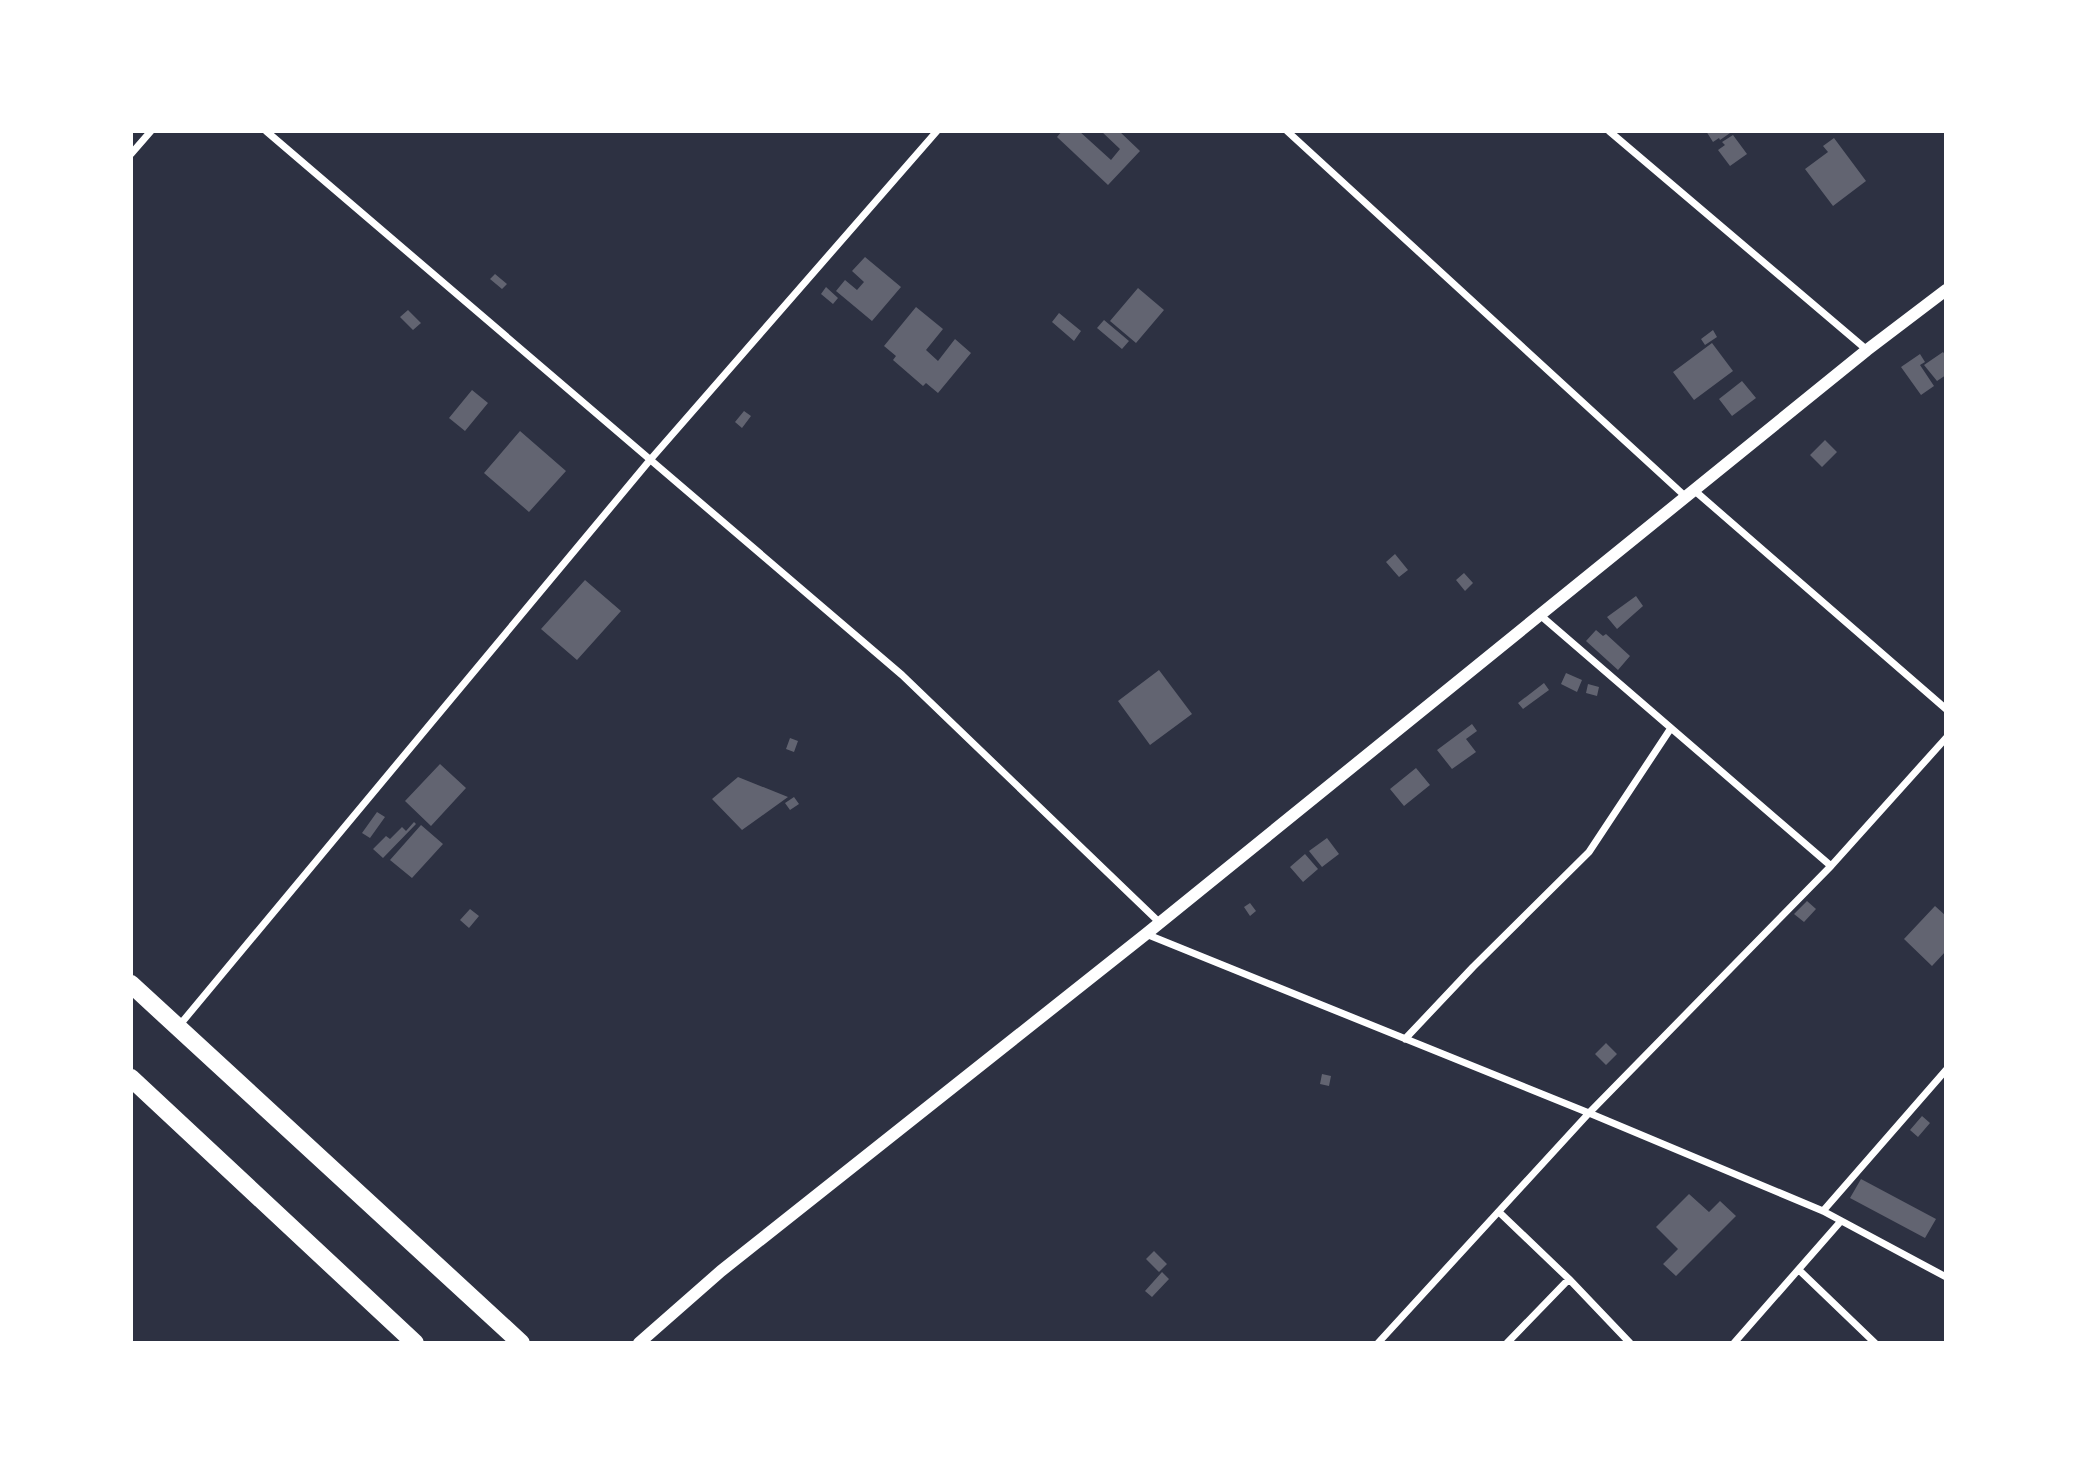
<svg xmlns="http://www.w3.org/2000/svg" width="2077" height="1474" font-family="Arial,sans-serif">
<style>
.building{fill:#626471}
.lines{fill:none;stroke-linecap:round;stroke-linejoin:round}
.minor{stroke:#fff;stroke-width:7}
.tertiary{stroke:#fff;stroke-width:12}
.trunk{stroke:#fff;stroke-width:18}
</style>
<rect width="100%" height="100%" fill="#2d3142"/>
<path class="building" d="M1062,131H1079L1111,160L1120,149L1101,131H1119L1140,151L1108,185L1057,137Z
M1706,131H1733L1720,140L1719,138L1713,142Z
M1733,135L1747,154L1730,166L1718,150L1725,145L1722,142Z
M1834,138L1866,181L1833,206L1805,169L1828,152L1823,146Z
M865,257L901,287L872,321L836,291L845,280L857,290L864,282L852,271Z
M495,274L507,284L502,289L490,279Z
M826,287L838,298L833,304L821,294Z
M1138,288L1164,310L1136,343L1110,321Z
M916,307L943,329L926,350L938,361L955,339L971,353L938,393L926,383L923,386L893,360L896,356L884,346Z
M408,310L421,323L413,330L400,317Z
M1059,313L1081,331L1074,341L1052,322Z
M1104,320L1129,341L1122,349L1097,328Z
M1713,330L1717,337L1705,345L1701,339Z
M1712,343L1733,371L1694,400L1673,372Z
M1943,352L1946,356V375L1937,381L1924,365Z
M1920,354L1925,362L1920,365L1934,386L1921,395L1901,367Z
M1742,381L1756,398L1732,416L1719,399Z
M472,390L488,403L465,431L449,418Z
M744,411L751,416L742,428L735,422Z
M520,431L566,471L529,512L484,473Z
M1825,440L1837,452L1822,467L1810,455Z
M1395,554L1408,570L1399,577L1386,562Z
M1464,573L1473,583L1465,591L1456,580Z
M585,580L621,611L577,660L541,629Z
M1636,596L1643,606L1617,629L1607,617Z
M1596,630L1603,636L1606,634L1630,656L1618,670L1586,641Z
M1159,670L1192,714L1150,745L1118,701Z
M1566,673L1582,680L1577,692L1561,684Z
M1544,683L1549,690L1523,709L1518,703Z
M1588,684L1599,687L1597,696L1586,693Z
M1472,724L1477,731L1466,739L1476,752L1452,769L1437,750Z
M790,738L798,741L794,752L786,749Z
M440,764L466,788L431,826L405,801Z
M1416,768L1430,785L1404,806L1390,789Z
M738,777L788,797L742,830L712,799Z
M794,797L799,804L790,810L785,803Z
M377,812L385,817L370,838L362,833Z
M414,822L416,824L383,858L373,849L386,836L390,839L402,827L406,831Z
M421,825L443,844L412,878L390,860Z
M1327,838L1339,854L1322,867L1309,851Z
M1305,854L1318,869L1303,882L1290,867Z
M1807,901L1816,909L1804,922L1794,914Z
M1250,903L1256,911L1250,916L1244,907Z
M1935,906L1946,916V951L1932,966L1904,939Z
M470,909L479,916L469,928L460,920Z
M1606,1043L1617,1054L1606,1065L1595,1054Z
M1322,1074L1331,1076L1329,1086L1320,1084Z
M1922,1116L1930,1123L1918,1137L1910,1130Z
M1861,1179L1936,1219L1925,1238L1850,1198Z
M1689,1194L1709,1212L1720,1201L1736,1216L1676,1276L1663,1264L1678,1249L1656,1227Z
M1154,1251L1167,1264L1159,1272L1146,1259Z
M1162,1272L1169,1279L1152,1297L1145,1291Z"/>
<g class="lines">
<path class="minor" d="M266,131L902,675L1160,923
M1287,131L1686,497
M1609,131L1867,350
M131,154L151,131
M1695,491L1946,709
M1540,615L1831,866
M1146,934L1589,1113L1823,1211L1946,1277
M178,1027L650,460L937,131
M1405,1039L1473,967L1589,852L1671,728
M1823,1211L1946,1070
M1500,1213L1569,1279L1630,1343
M1799,1270L1875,1343
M1378,1343L1589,1113L1831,866L1946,738
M1507,1343L1569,1279
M1734,1343L1841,1221"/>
<path class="tertiary" d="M639,1343L721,1271L1146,934L1867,350L1946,290"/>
<path class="trunk" d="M131,984L521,1343
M131,1078L415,1343"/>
</g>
<rect width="2077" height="1474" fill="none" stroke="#ffffff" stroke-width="266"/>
</svg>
